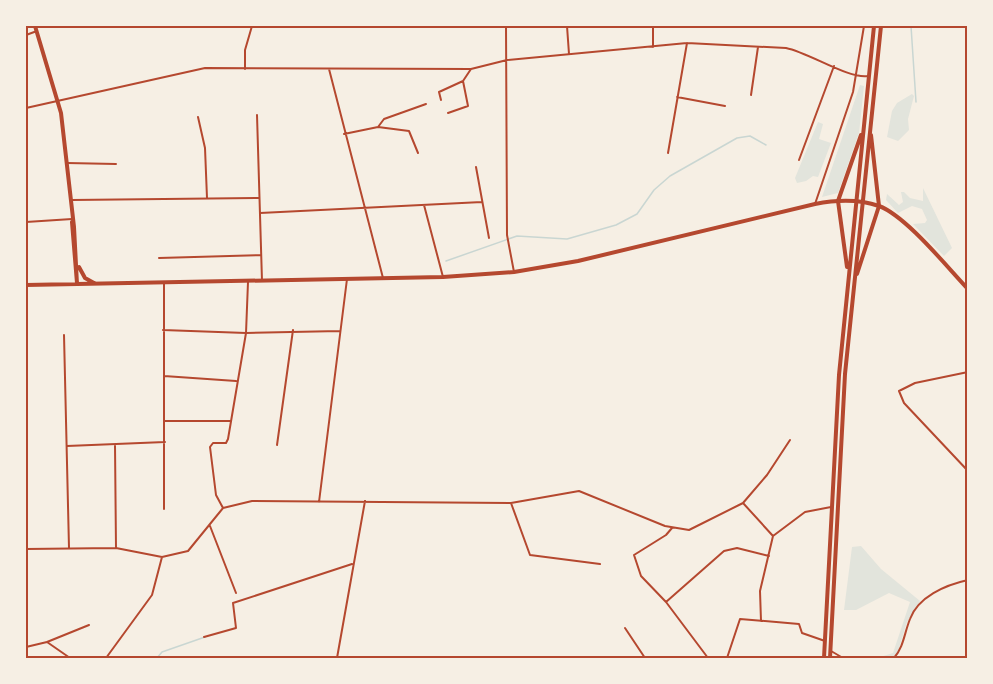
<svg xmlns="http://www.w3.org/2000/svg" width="993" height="684" font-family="Roboto,sans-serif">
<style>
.green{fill:#e2e4dc}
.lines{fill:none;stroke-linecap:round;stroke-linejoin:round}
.stream{stroke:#c9d6d2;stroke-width:1.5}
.minor{stroke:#b5482f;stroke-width:2}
.secondary{stroke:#b5482f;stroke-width:4}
.trunk{stroke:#b5482f;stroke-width:4}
.neatline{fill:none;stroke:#b5482f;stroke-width:2}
</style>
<rect width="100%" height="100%" fill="#f6efe4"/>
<path class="green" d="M860,85L864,86L859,133L838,193L822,197Z
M912,94L914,96L908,119L909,130L898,141L887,137L892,111L897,103Z
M818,122L823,124L819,139L831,143L818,177L813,176L806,181L797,183L795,178Z
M923,188L952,248L944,256L913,224L925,223L927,220L922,209L912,206L898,213L886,200L887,194L899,205L903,202L901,192H904L910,198L923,201Z
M861,546L881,569L920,601L907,622L896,658H877L893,653L910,602L889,593L856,610H844L852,547Z"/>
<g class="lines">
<path class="stream" d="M911,26L916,102
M446,261L517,236L567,239L616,225L637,214L654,190L670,176L737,138L750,136L766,145
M157,658L162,652L205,637"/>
<path class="minor" d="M506,26L507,235L514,272
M567,26L569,54
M26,35L37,31
M653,47V26
M245,69V50L252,26
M329,69L383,278
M751,95L758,47
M677,97L725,106
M441,100L439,92L463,81L471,69
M26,108L205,68L471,69L507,60L687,43L786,48C810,53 848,79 868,76
M448,113L468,106L463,81
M257,115L262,281
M198,117L205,148L207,198
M378,127L384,119L426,104
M344,134L378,127L409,131L418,153
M668,153L687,43
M799,160L834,66
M67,163L116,164
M476,167L489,238
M72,200L258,198
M815,204L853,92L864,26
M424,205L443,277
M260,213L482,202
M26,222L72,219
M159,258L261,255
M163,330L246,333L340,331
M64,335L69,548
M968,372L915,383L899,391L904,403L968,471
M164,376L236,381
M165,421H231
M115,445L116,548
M277,445L293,330
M67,446L165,442
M319,502L347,279
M511,503L530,555L600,564
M743,503L773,536L805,512L831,507
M223,508L216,495L210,447L213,443H226L228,439L246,333L248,282
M164,509V283
M210,526L236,593
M672,528L666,535L634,555L641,576L666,602L708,658
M26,549L116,548L162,557L188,551L223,508L252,501L511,503L579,491L665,526L689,530L743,503L767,475L790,440
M666,602L724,551L737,548L769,556
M761,621L760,591L773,536
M625,628L645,658
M204,637L236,628L233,603L352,564
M47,642L89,625
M26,647L47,642L70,658
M831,651L843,658
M106,658L152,595L162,557
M337,658L365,501
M727,658L740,619L799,624L802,633L825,641
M894,658C904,646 904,634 910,619C918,597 945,585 968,580"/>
<path class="secondary" d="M35,26L61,113L74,227L77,284
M72,222L77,283
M79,267L85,278L94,283
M26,285L443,277L514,272L578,261L815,204C835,200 859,199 879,206C906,216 947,267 968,289"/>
<path class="trunk" d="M847,267L838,201L861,135
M857,274L879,206L871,135
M824,658L839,375L874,26
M830,658L845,374L881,26"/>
</g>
<rect width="993" height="684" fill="none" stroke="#f6efe4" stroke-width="54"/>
<rect x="27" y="27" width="939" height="630" class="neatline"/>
</svg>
